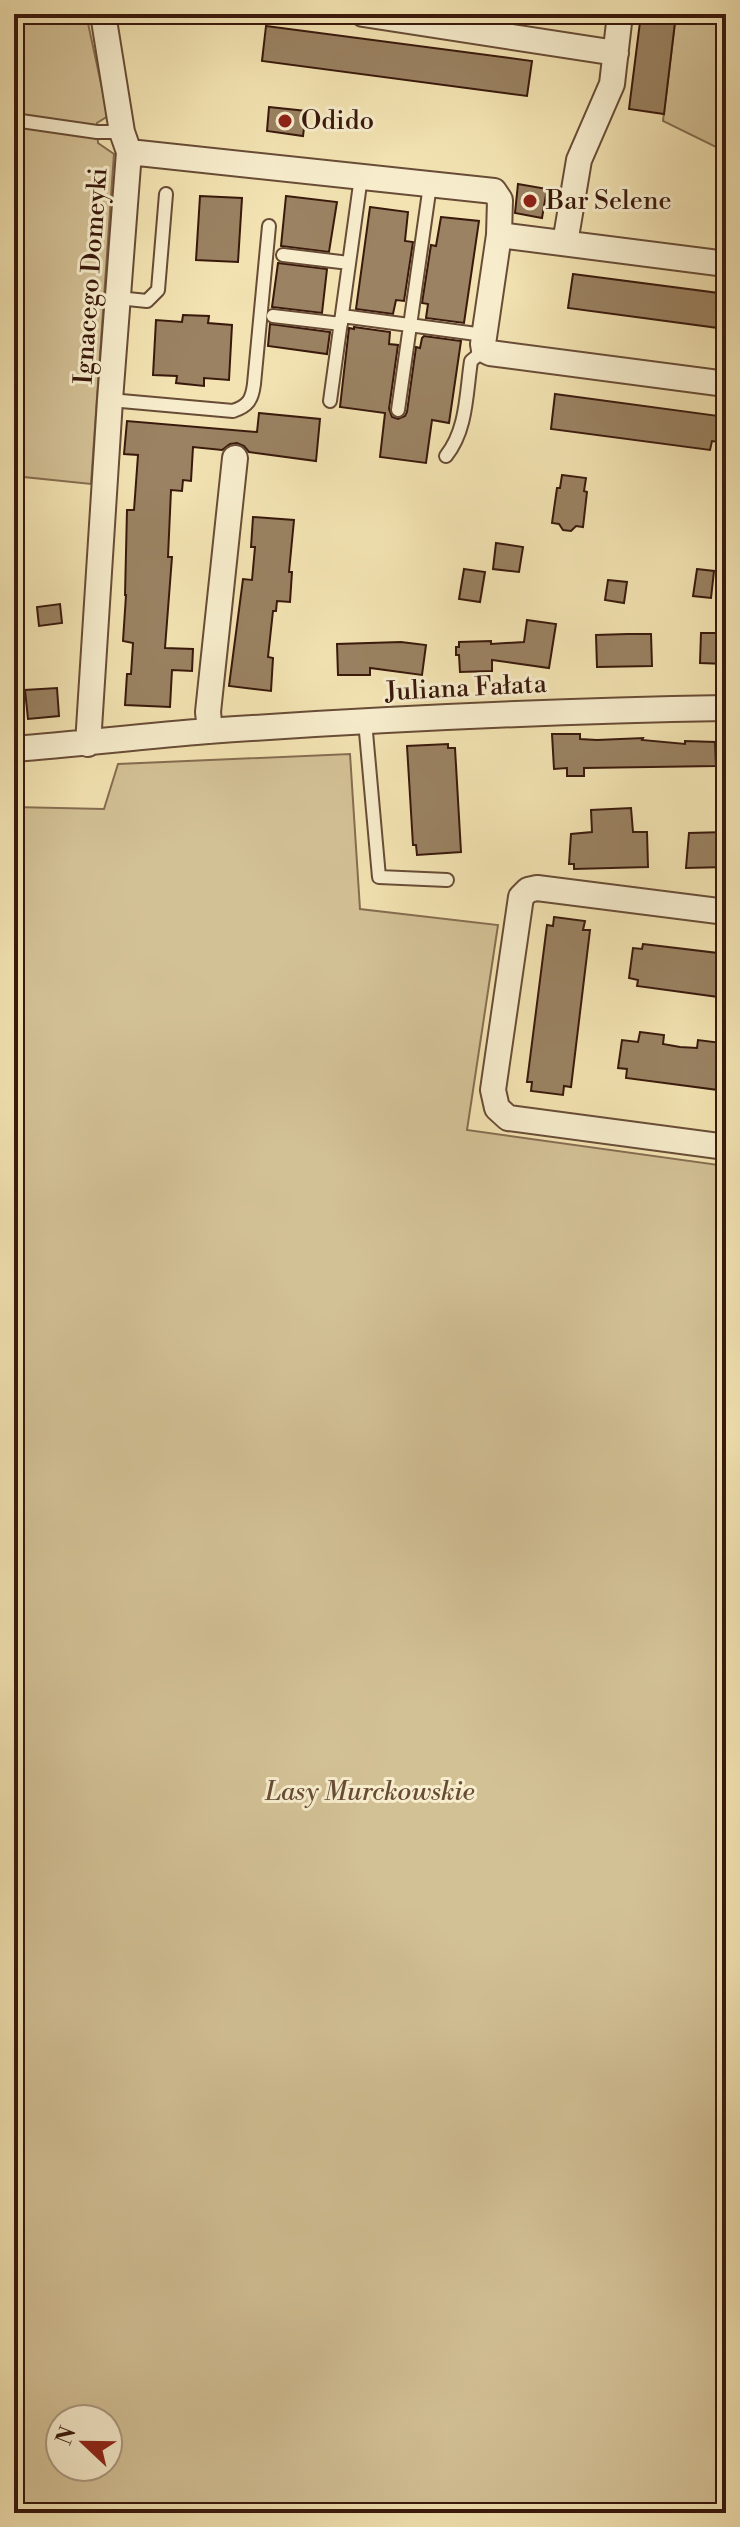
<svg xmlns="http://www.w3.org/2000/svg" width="740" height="2527" font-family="'Libre Bodoni',serif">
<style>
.green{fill:#d3c196;stroke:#866d51;stroke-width:2;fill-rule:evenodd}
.building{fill:#9a8262;stroke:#39190c;stroke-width:2}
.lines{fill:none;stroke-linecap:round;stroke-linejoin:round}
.lane-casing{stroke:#684c36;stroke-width:16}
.street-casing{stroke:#684c36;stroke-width:28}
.lane{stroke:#f7edcd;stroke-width:12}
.street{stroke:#f7edcd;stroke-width:24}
.poi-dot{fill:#8f2418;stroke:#f7edcd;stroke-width:3}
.labels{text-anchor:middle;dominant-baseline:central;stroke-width:6;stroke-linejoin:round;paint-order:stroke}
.poi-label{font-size:26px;fill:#39190c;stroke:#f7edcd;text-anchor:start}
.street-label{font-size:26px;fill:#39190c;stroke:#f7edcd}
.park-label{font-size:26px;font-style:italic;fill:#674b35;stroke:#f7edcd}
</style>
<rect width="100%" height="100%" fill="#f3e3b2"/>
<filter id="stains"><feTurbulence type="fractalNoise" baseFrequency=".0025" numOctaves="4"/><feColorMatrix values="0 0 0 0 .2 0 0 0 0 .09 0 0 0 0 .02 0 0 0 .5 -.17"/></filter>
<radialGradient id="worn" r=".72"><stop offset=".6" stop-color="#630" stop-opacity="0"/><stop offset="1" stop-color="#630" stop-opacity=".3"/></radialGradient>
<path class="green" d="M14,14H86L108,116L97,123L98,143L114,154L91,484L14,476Z
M676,14H726V152L663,121Z
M350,754L360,909L498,925L467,1130L726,1166V2513H14V807L104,809L118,764ZM60,2419H108V2467H60Z"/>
<path class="building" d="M641,14H676L664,114L629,109Z
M266,26L532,61L527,96L262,61Z
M269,107L306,111L303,136L267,131Z
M518,184L547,189L542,218L515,213Z
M200,196L242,198L238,262L196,260Z
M286,196L337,202L329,252L281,246Z
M370,207L408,212L405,241L413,242L404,301L396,300L393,314L356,309Z
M441,217L479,221L464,323L426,318L428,304L422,303L431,245L436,246Z
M278,263L327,269L322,313L272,307Z
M573,274L726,294V329L568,308Z
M183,315L209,316L208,323L232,325L229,380L204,378V386L176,383L177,376L153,375L156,320L182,322Z
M270,324L330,332L327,354L268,346Z
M354,327L390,332L389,344L398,345L389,409L392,417L398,419L405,416L407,412L416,347L420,348L422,338L424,336L461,341L449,423L432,420L426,463L380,457L385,413L340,407L349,328L354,329Z
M555,394L726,417V443L712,441L710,450L551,429Z
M259,413L320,419L316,461L249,452L244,446L237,443L230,444L222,450L193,447L191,481L183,480L182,491L171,490L168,557H172L165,648L193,649L192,671L172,670L170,707L125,705L127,674H131L133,643L123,641L126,595H125L127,510H134L138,455L124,454L127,421L257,432Z
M562,475L586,478L584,491L587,492L583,527L576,526L571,531L563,530L559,524L552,523L557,488H560Z
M253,517L294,520L289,572H292L290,602L277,601L276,611H273L268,657L273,658L271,691L229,686L243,579L252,580L255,547H251Z
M496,543L523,547L519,572L493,569Z
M464,569L485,572L480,602L459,599Z
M697,569L714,571L711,598L693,596Z
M608,580L627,582L624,603L605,600Z
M60,604L62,623L39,626L37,607Z
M527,620L556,624L549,668L492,660V671L460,672L459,655H456V647H459V642L491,641V644L524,642Z
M701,633H726V664L700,663Z
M628,634H651L652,666L597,667L596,635Z
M401,642L426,645L422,675L370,668V675H338L337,644Z
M57,688L59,716L28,719L25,690Z
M552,734H580V739L597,740L643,738L642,740L685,744V741L715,742L716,766L584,768V776H567V768L554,769Z
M448,744V748H455L461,852L417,855L416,845H413L407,746Z
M631,808L633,832H647L648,867L574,869V864H569L571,834L592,832L591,810Z
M726,832V867L686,868L689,833Z
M554,917L585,921L583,930H590L571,1087L564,1086L563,1095L531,1091L532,1082H527L547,925L553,926Z
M643,944L726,954V998L637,986L638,980L629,978L633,948L642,949Z
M640,1032L664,1035L663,1044L680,1047L697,1048L698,1040L722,1043L721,1052L726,1053V1091L626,1078L627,1069L618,1068L622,1040L638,1042Z"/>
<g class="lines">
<g class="lane-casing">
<path id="lane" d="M14,120L97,132H122
M283,255L349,263
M118,298L147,301L158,290L166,194
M273,316L341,324
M342,316L484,335
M110,400L233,411C248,406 252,400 254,384L269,226
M330,401L361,177
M398,410L430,185
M446,456C467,430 466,394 471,361L484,350
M365,721L379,877L447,880"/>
</g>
<g class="street-casing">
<path id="street" d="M363,14L616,53
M129,152L494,191L500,200L499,235L483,344L484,350L490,353L726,384
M499,235L726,264
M565,243L579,160L612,84L620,14
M210,731L208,712L235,458
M88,744L110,400L129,152L122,132L103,14
M14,749C79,744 143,736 208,731C381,719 553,711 726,708
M726,912L537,888L528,890L521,897L493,1090L497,1108L508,1118L726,1147"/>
</g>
<use href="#lane" class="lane"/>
<use href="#street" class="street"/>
</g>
<g class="poi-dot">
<circle cx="285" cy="121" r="8"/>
<circle cx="530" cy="201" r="8"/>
</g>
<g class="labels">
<g class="poi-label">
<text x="301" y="121">Odido</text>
<text x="546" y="201">Bar Selene</text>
</g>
<g class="street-label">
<text transform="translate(91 276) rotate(-86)">Ignacego Domeyki</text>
<text transform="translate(466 688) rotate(-3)">Juliana Fałata</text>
</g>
<g class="park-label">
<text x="370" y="1792">Lasy Murckowskie</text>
</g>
</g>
<rect width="740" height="2527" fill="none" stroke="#f3e3b2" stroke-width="48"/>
<rect x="16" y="16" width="708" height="2495" fill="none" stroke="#39190c" stroke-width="4"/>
<rect x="24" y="24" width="692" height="2479" fill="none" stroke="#39190c" stroke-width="2"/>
<g transform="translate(84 2443) rotate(292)"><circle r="38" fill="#f7edcd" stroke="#ab9880" stroke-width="2"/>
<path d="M0-6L14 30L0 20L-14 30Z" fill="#8f2418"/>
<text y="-12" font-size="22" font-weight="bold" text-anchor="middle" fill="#39190c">N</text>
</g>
<rect width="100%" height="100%" filter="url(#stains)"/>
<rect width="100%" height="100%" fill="url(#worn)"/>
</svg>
